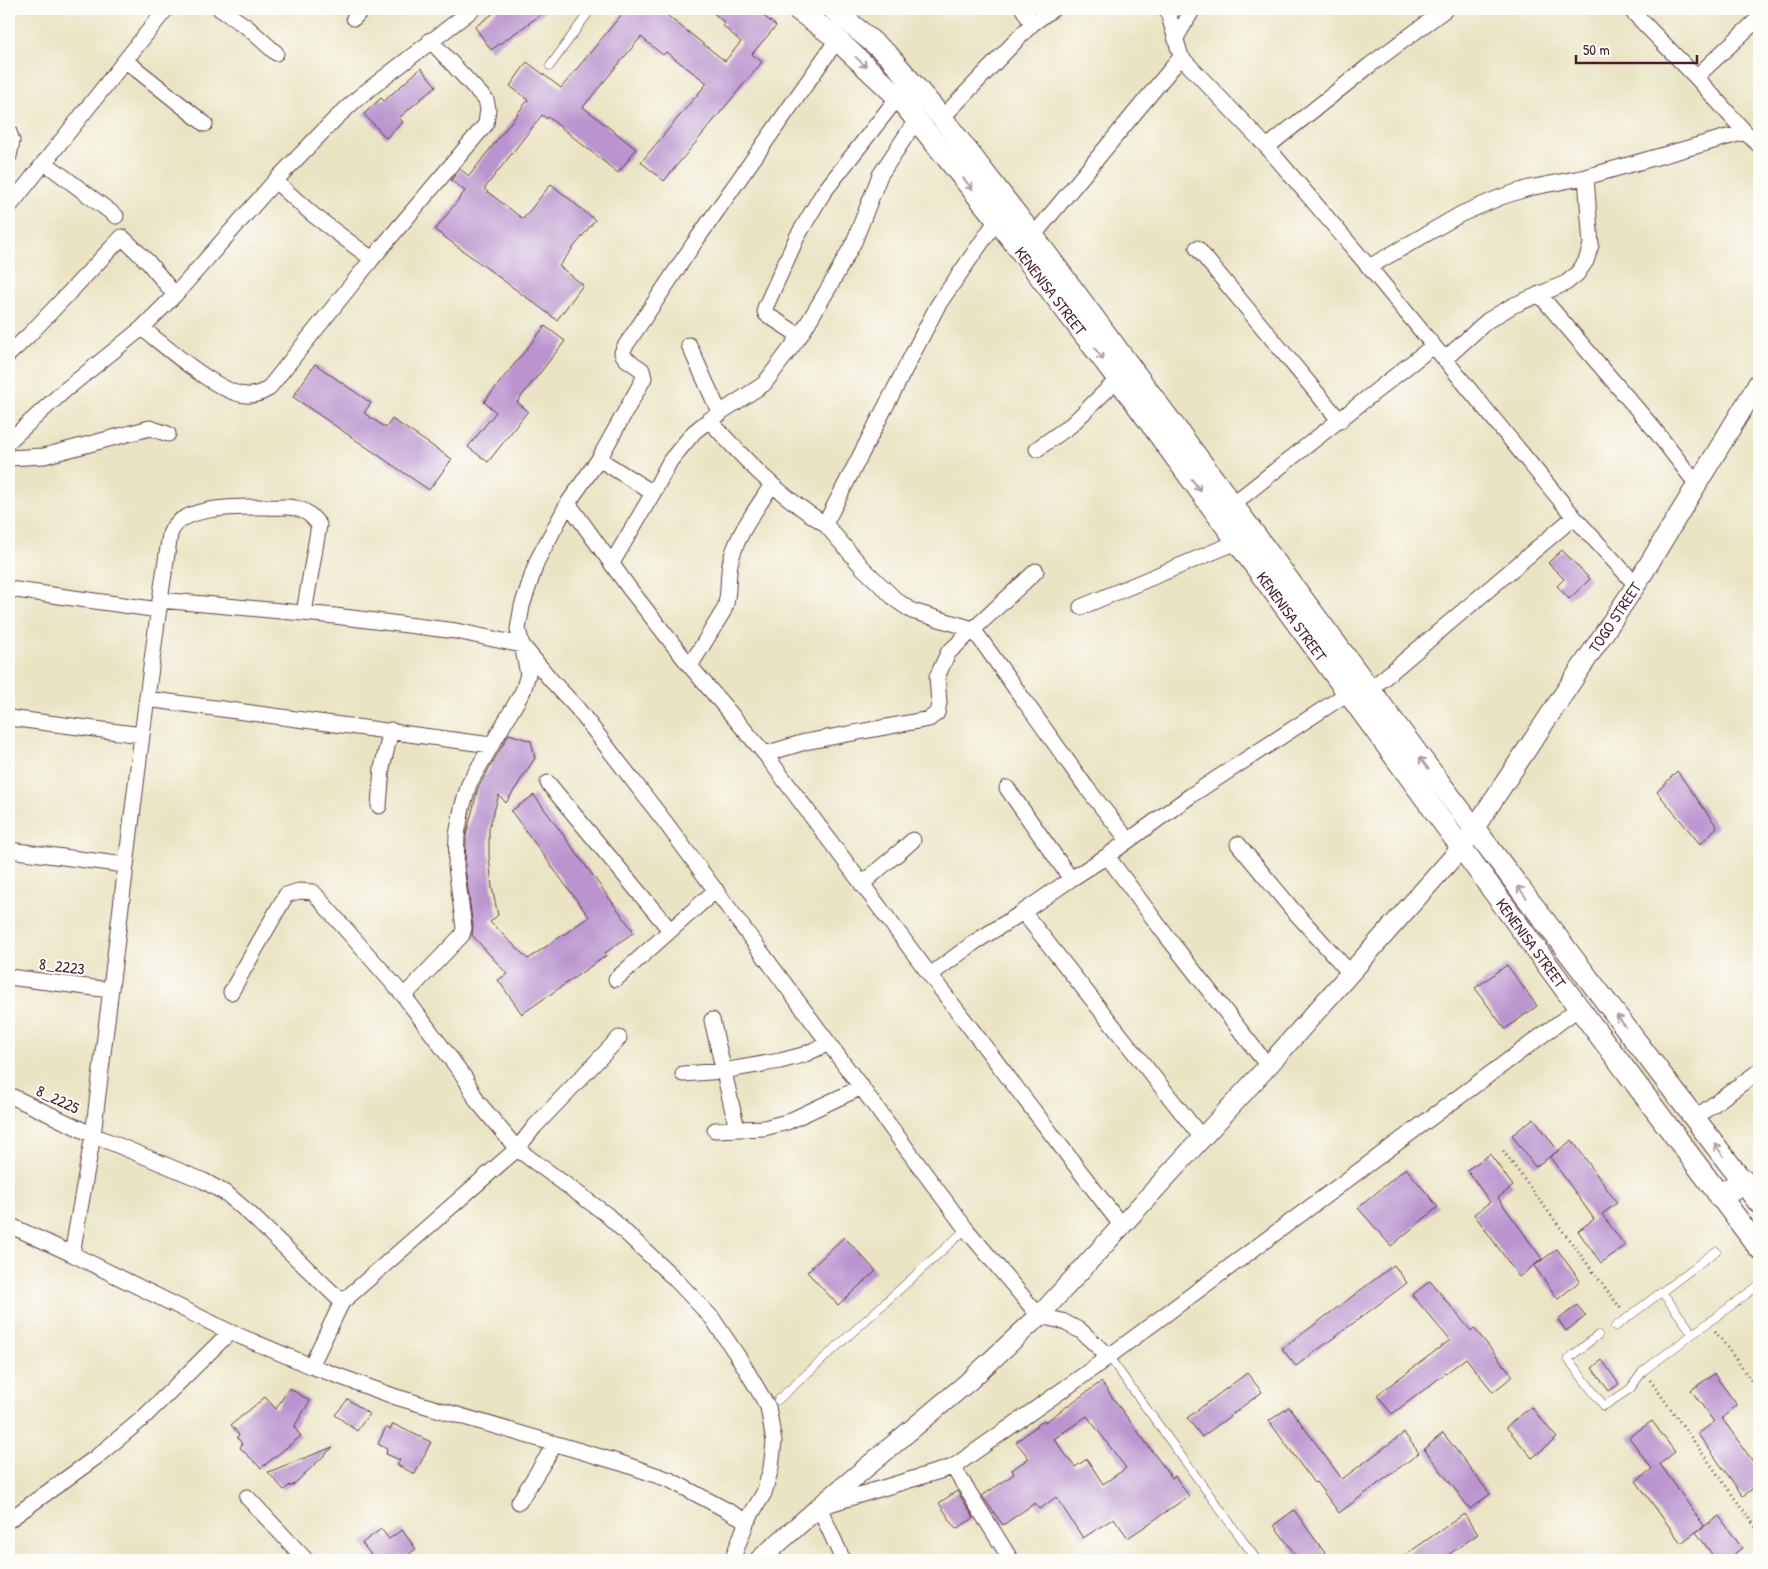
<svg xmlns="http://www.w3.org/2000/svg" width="1768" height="1569" font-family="'Patrick Hand',sans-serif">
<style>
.building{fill:#ba94cf;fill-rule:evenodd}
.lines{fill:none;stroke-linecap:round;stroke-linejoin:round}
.service-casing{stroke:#623d42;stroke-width:9}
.minor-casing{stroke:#623d42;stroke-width:17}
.tertiary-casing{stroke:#623d42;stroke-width:21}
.secondary-casing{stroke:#623d42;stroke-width:23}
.primary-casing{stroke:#623d42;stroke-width:26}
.path{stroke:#623d42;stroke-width:3;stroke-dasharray:1 4;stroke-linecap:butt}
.service{stroke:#fff;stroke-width:8}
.minor{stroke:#fff;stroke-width:15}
.tertiary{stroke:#fff;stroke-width:19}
.secondary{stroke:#fff;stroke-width:21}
.primary{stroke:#fff;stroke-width:24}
.oneway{stroke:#ae9aa0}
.labels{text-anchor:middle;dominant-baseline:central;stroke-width:4;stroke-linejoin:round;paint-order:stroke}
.street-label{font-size:16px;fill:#4a1f2b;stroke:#fdfcf7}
</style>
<rect width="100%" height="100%" fill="#fdfcf7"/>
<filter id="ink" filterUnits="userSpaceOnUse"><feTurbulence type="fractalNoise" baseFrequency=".02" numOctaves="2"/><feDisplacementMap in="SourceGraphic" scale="10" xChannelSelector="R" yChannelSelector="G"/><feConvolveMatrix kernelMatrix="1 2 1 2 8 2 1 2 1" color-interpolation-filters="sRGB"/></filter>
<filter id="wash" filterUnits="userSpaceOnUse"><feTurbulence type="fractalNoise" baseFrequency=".0096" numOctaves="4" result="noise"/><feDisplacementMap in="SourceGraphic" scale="20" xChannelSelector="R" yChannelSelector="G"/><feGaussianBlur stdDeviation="1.12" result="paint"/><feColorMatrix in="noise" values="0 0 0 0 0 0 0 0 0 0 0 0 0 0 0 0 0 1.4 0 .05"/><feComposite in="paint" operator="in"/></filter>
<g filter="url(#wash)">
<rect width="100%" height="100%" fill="#eae4c4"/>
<g id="blocks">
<path class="building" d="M499,9H549L491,50L475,27Z
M626,9H659L725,61L741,42L723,26L725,23L709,9H755L776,26L752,54L762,62L664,181L641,162L707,83L666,52L663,55L641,37L583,107L636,149L618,173L548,117L547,119L542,115L484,189L523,219L551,184L595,220L559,266L583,285L557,320L435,230L465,191L451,180L460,169L469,176L528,100L510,86L527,62L561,88Z
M421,68L436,86L399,118L403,122L386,138L364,114L381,98L384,101Z
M545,326L565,341L517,402L528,411L488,462L468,447L496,412L484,402Z
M315,364L371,403L364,413L386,428L392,419L452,459L429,490L293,397Z
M1562,550L1590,579L1569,599L1557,586L1564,579L1548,563Z
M509,734L531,741L535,758L506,803L499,795L489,828V855L492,888L498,915L490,922L528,959L589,917L511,811L534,795L634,932L605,953L607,955L522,1014L498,980L507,974L472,935L473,927L465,867L466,836L478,788Z
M1677,771L1717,827L1700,844L1657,792Z
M1507,965L1537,1006L1505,1029L1475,988Z
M1534,1118L1558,1151L1535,1167L1512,1135Z
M1572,1140L1617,1203L1602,1214L1625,1246L1601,1263L1578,1231L1594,1219L1550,1157Z
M1490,1154L1513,1186L1498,1198L1542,1259L1519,1277L1474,1214L1490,1202L1467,1170Z
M1406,1168L1438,1207L1391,1246L1358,1208Z
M844,1237L876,1271L838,1305L807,1272Z
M1557,1249L1580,1281L1558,1299L1534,1266Z
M1394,1265L1407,1283L1296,1366L1282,1349Z
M1430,1281L1471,1331L1474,1328L1513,1376L1493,1392L1466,1358L1392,1414L1377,1395L1450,1340L1412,1295Z
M1577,1305L1586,1316L1566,1331L1558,1320Z
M1602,1360L1619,1384L1609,1391L1592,1368Z
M1247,1373L1262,1392L1202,1437L1187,1418Z
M1714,1374L1737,1405L1722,1418L1759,1470V1484L1743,1496L1698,1434L1714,1422L1691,1390Z
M1101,1382L1172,1478L1175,1476L1189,1496L1128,1538L1114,1518L1083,1538L1056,1497L1040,1509L1035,1503L1003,1525L982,1496L1014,1474L1012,1470L1029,1458L1016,1442L1044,1420L1045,1422ZM1087,1416L1126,1468L1103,1484L1087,1459L1075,1467L1054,1439Z
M289,1388L310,1401L294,1427L301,1436L261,1468L240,1448L242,1444L237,1437L239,1435L231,1425L265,1397L276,1409Z
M348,1399L369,1414L357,1431L335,1415Z
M1289,1407L1342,1479L1404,1433L1419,1453L1339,1513L1316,1482L1314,1483L1269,1421Z
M1531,1407L1557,1438L1532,1458L1506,1427Z
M1652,1421L1675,1452L1660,1464L1704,1526L1681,1543L1636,1481L1652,1469L1629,1437Z
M393,1424L431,1442L415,1474L397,1465L400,1460L386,1454L387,1449L378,1444L386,1427L390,1430Z
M1443,1433L1490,1494L1470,1509L1424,1449Z
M333,1447L291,1487L290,1485L284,1490L268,1472Z
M957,1491L974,1518L956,1529L939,1503Z
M1294,1510L1330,1560H1299L1274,1525Z
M1464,1514L1478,1534L1441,1560H1398Z
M1719,1516L1742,1548L1726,1560H1716L1696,1532Z
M381,1529L389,1539L402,1530L416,1549L402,1559L400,1555L393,1560H375L362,1543Z"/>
</g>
</g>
<g filter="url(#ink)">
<use href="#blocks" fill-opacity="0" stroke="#623d42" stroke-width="1"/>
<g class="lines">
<g class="service-casing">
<path id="service" d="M550,66L591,9
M1662,1292L1693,1334
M1615,1327L1716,1251
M1598,1335L1568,1359L1604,1406L1630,1389L1643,1371L1759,1285
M1109,1357L1257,1560
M778,1400L966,1229"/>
</g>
<g class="minor-casing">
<path id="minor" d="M220,9L247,27L276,53
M1023,9L1032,24
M1167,9L1181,57L1267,147L1369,267L1574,517L1636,585
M1630,9L1696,77L1745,132L1759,145
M354,18L362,9
M1176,38L1193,9
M126,61L205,124
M1696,77L1759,18
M942,118L1032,24L1053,9
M9,132L12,141L9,156
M1267,147L1370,65L1446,9
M44,162L116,216
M275,181L312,214L372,259
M9,207L166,9
M997,220L938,305L825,524L863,568L896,600L912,611L973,629L1086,787L1128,840
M1033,236L1181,57
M1197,248L1340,421
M1369,267L1461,214L1501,197L1529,188L1586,177L1745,132
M1539,294L1654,429L1698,486
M142,328C165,346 219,394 246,395C254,396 261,393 268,389L372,259L486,124L488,109L486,100L430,40
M800,336L766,314L765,311V308L797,237L823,193L898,97
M689,345L720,414
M9,354L28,336L122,237L148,262L175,295
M1445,359L1487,321L1512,306L1566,283L1577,274L1586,261L1591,245L1586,177
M709,420C746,461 777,494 825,524
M9,441L64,391L142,328L175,295L275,181L335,119L359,97L473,9
M1037,449L1071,425L1118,379
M9,458L44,456L150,428L168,434
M599,459L653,493L612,563
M653,493L670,461L694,432L709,420L764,384L800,336L831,284L854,242L880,175L917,119
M568,503L599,459L644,378L642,370L625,358L622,353L624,348L695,242L837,40
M1233,504L1433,346
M9,589L159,610
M160,600L170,534C180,504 242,507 268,507C276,508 286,506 295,508C306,510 312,516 319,525L304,613
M1081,607L1237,542
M690,666L724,610C730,596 727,580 730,564C736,535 756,510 771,486
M1371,689L1574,517
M147,699L491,745
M9,718L142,735
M765,754L805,742L929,719L937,713L939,703L937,677L948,653L1036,571
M548,783L670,930
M1007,788L1071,879
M379,806L382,768L391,730
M1238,844L1292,909L1351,974
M9,850L125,865
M1107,856L1165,934L1268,1066
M862,885C878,868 896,856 913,840
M1023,912L1202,1138
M930,975L975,942L1023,912L1071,879L1107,856L1193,794L1348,693
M9,977L110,990
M616,979L716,890
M231,992L286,895L299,891L313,892L404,996L465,1078L477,1101L517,1149L606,1214L675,1279L712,1318L741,1361L768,1407L774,1442L771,1468L764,1493L747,1521
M712,1020L737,1129
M683,1074L723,1071L780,1061L803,1055L829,1043
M9,1095L93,1135L204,1181L227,1194L249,1213L342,1302L311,1366
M1695,1118L1759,1071
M715,1130L764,1128L787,1122L862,1087
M9,1225L72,1254L230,1332L311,1366L396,1397L621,1463L670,1480L747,1521L732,1560
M72,1254L93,1135L142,735L160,600L335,616L456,631L522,645L528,674L523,691L469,784L462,808L457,835L456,867L464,928L462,935L404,996
M342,1302L517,1149L535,1126L619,1038
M1109,1357L1081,1331L1062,1321L1039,1316L966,1229L665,822L577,708L551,680L522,645L518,629L522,606L537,561L568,503L629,588L690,666L765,754L930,975L1121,1225
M953,1467L1011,1560
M247,1497L306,1560
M519,1502L555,1444
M9,1520L95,1458L142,1419L230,1332
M843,1560L819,1507L953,1467L1081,1377L1579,1008"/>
</g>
<g class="tertiary-casing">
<g id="tertiary">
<path id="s1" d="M759,1560L819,1507L968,1382L1039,1316L1268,1066L1462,847L1636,585L1759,382"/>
</g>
</g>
<g class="secondary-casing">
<g id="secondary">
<path id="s2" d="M797,9L831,34L898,97L997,220L1118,379L1579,1008L1759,1248"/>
<path d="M833,9L888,55L942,118L1033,236L1420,757L1759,1203"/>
</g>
</g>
<g class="primary-casing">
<path id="primary" d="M1720,1196L1743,1182"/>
</g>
<path class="path" d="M1503,1151L1621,1309
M1715,1331L1759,1391
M1650,1380L1759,1532"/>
<use href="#service" class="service"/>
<use href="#minor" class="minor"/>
<use href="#tertiary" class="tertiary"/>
<use href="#secondary" class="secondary"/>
<use href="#primary" class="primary"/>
</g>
<defs><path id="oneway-shaft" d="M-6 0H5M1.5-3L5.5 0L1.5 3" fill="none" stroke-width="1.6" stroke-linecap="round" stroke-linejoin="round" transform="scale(1.25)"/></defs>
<g class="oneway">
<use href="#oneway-shaft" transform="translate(861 62) rotate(43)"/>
<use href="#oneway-shaft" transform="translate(968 184) rotate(51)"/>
<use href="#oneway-shaft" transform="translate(1099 354) rotate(53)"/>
<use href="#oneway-shaft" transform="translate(1196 485) rotate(54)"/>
<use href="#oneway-shaft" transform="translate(1424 763) rotate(-127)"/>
<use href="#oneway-shaft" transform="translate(1522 892) rotate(-127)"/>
<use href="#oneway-shaft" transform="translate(1621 1021) rotate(-128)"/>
<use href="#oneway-shaft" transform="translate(1719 1150) rotate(-127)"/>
</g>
</g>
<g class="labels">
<g class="street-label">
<text stroke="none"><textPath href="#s2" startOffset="381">KENENISA STREET</textPath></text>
<text stroke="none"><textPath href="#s2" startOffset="786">KENENISA STREET</textPath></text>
<text stroke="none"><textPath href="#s1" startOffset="1279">TOGO STREET</textPath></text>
<text stroke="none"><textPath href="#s2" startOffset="1191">KENENISA STREET</textPath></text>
<text transform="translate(62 966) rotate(7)">8_2223</text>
<text transform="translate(58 1099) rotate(25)">8_2225</text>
</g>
</g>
<rect width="1768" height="1569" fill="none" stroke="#fdfcf7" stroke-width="30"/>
<path d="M1576 55v8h121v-8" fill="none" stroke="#4a1f2b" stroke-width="2.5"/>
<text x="1583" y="55" font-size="15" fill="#4a1f2b" stroke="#fdfcf7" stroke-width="4" paint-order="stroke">50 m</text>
</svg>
